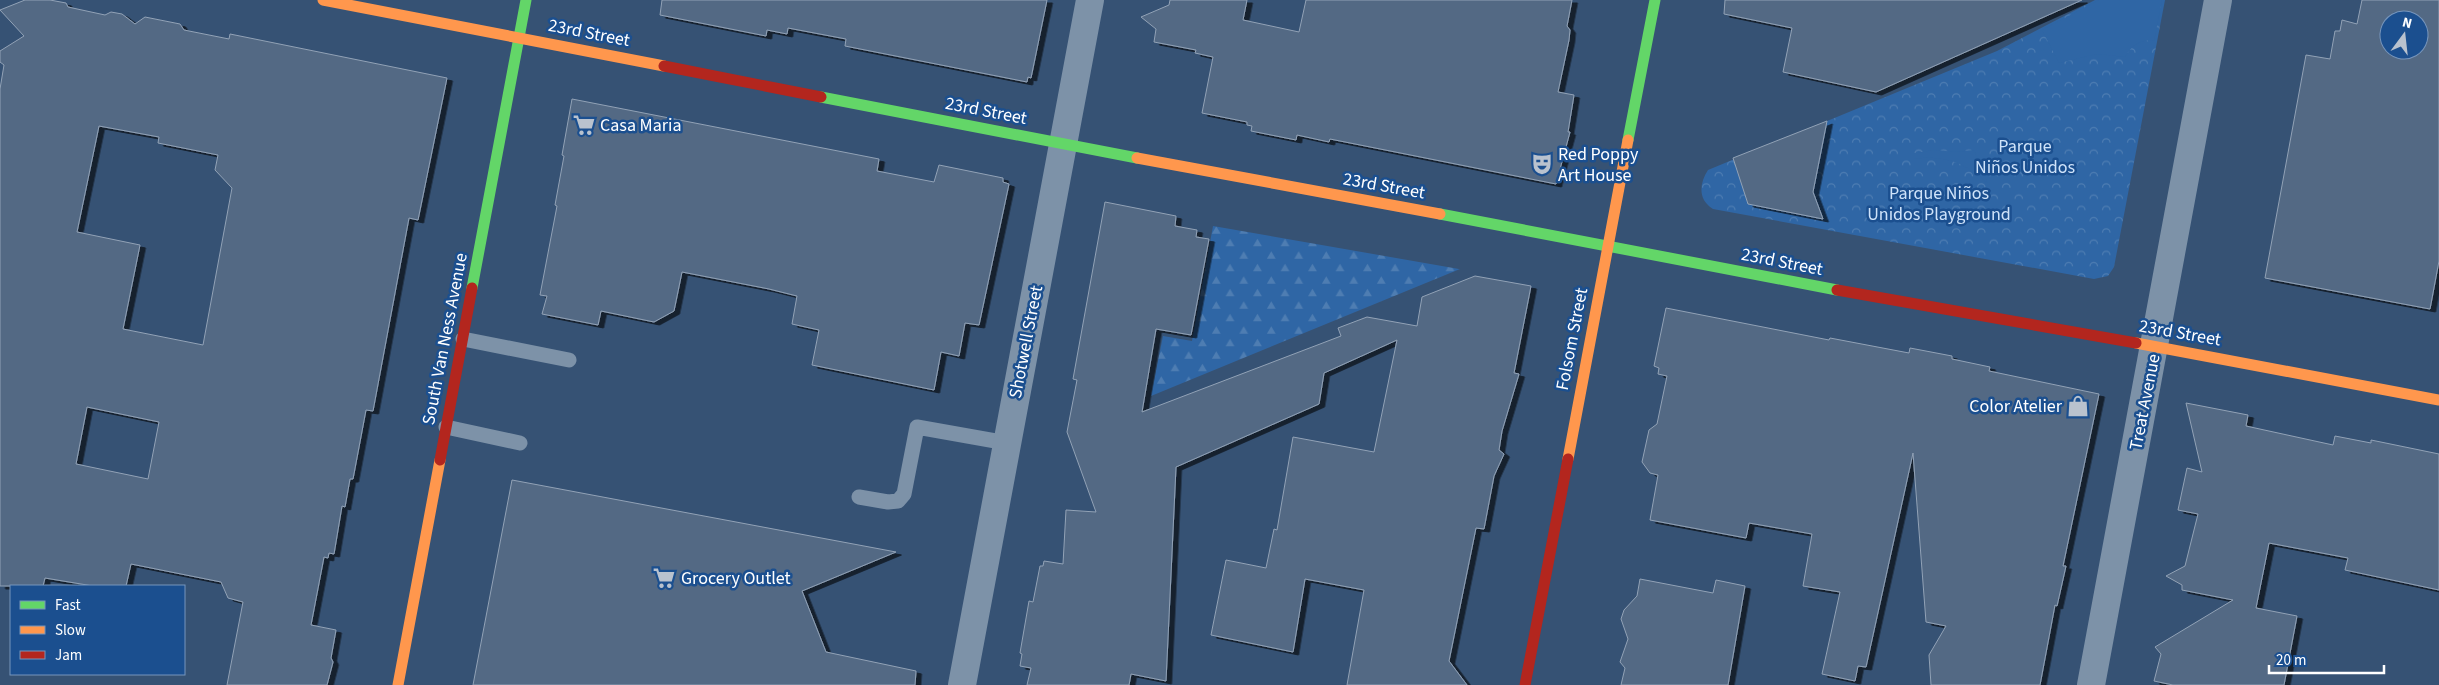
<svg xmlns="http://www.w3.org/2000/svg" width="2439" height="685" font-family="'Source Sans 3',sans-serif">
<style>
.forest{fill:url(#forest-firs)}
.park{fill:url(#park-crowns)}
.garden{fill:#2f66a5}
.building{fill:#526984;stroke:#92a2b6;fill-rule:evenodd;filter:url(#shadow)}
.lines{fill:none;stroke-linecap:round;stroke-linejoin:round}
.lane{stroke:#7d92a8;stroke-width:15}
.street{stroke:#7d92a8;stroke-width:28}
.fast{stroke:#63d668;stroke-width:11}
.slow{stroke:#ff974d;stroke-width:11}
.jam{stroke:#b3261e;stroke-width:11}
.labels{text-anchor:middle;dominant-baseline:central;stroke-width:5;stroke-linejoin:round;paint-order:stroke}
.street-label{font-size:18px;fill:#fff;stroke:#1b4f8f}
.poi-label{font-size:18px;fill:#fff;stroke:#1b4f8f;text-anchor:start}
.park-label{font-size:18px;fill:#cfe3fa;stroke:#1b4f8f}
</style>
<defs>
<pattern id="forest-firs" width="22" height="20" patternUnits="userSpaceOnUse" patternTransform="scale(1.25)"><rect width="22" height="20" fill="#2f66a5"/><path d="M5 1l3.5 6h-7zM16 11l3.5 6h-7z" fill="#4e7db2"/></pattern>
<pattern id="park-crowns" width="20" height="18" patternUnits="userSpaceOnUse" patternTransform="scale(1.25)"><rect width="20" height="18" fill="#2f66a5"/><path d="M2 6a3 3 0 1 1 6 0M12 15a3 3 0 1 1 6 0" fill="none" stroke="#4e7db2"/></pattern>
<filter id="shadow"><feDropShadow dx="5.5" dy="3" stdDeviation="0" flood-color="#0009"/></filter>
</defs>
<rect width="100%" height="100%" fill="#365274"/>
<path class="forest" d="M1213,226L1459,269H1460L1151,396L1163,336L1192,341Z"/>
<path class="park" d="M2095,0H2165L2114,267L2108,276L2094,279L1713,209C1698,200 1699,184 1708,170L1997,51Z"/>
<path class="garden" d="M2099,0H2162L2154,41C2140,39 2132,45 2125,57L2097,54L2059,63L2042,30Z
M1936,150L1955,152L1974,150L1988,184C1968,163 1943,154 1914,159V153Z"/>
<path class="building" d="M25,0H50L66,3L68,7L105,15L111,12L122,14L135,24L145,17L180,24L184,30L229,39L230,34L447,78L418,220L409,218L373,411L366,410L353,479H350L345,507L342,506L334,554L329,553L328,558L324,557L311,625L336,630L331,658L333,662L327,685H227L243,602L228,598L221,582L131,564L126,586H93L45,578L43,586H0V89L4,65L0,62V51L24,36L0,10ZM99,126L159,137L158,143L218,155L215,170L232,188L203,345L123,329L140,245L77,232ZM87,407L159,422L148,479L76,464Z
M662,0H1047L1031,78L1028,77L1027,82L845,46L846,39L788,28L787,34L767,30L766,36L660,15Z
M1170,0H1247L1243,20L1299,32L1306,0H1572L1567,26L1570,30L1569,40L1558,92L1574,95L1568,132H1570L1556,184L1330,139L1329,142L1297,135L1296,140L1251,131L1252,126L1247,125V122L1202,113L1213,57L1195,53L1196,50L1154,42L1156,29L1141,17L1169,5Z
M1725,0H2082L1876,92L1783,72L1792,28L1724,14Z
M2362,0H2439V261L2430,309L2265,278L2306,55L2330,59L2335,31H2340L2342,20L2357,24ZM2389,20H2419V50H2389Z
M572,99L879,159L877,171L934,182L939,165L1003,178V182L1009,184L979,325L965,323L959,356L941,352L934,390L812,365L819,330L792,324L797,296L769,289L682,272L674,311L654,322L601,311L598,325L542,314L547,296L540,295L557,206L555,205L564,156L562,155Z
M1827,121L1813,192L1823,219L1748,204L1733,158Z
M1105,202L1176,216L1175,226L1197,230L1196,237L1209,239L1191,335L1156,329L1142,412L1341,336L1338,328L1367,317L1417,326L1422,297L1475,276L1531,286L1514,373L1519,374L1502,431L1499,450L1504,454L1494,476L1484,529L1476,528L1449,661L1467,685H1347L1364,590L1305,579L1293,652L1211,635L1226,560L1266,568L1274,529L1277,530L1293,437L1374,452L1397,340L1324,373L1319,404L1176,467L1166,681L1131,674L1129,685H1027L1031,668L1020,666L1022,654L1020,653L1029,601L1033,602L1040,566H1043L1044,561L1063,564L1066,510L1096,512L1067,432L1077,380L1073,379Z
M1666,308L1829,340L1830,338L1909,353L1910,348L1952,356V359L1990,367L1989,371L2099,394L2063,566H2066L2057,606L2055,605L2040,685H1931L1929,655L1946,626L1926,622L1913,453L1866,667L1858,666L1855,681L1822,674L1840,592L1803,586L1812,534L1749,523L1746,538L1650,520L1658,475L1650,473L1642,462L1649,430L1657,424L1667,376L1658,374L1659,368L1654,366Z
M2186,403L2248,415L2246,426L2333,445L2335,436L2371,443V440L2439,454V590L2345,570L2348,558L2269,543L2256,608L2297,616L2284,685H2173L2154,681L2161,654L2155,647L2233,600L2182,590V585L2166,576L2185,566L2198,514L2178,510L2187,468L2202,472Z
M512,480L896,552L802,591L826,652L916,671L915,685H473Z
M1640,579L1713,593L1716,580L1745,586L1728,685H1621L1625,668L1620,662L1628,639L1621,619L1624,610L1637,596Z"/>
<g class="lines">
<path class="lane" d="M463,339L569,360
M446,427L520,443
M859,497L888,502L898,501L904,494L917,427L1007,443"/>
<path class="street" d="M962,685L1090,0
M2091,685L2218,0"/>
<path class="fast" d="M821,97L1137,158
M1628,140L1655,0
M1440,214L1837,290
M472,288L526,0"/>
<path class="slow" d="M323,0L664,66
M1137,158L1440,214
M2136,343L2439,400
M1568,459L1628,140
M398,685L440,460"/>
<path class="jam" d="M664,66L821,97
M1837,290L2136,343
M440,460L472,288
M1525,685L1568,459"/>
</g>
<defs>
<g id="supermarket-bare" transform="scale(1.725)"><path d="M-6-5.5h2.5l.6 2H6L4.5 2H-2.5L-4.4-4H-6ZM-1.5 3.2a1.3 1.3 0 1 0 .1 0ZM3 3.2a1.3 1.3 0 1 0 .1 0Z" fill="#b9c2ce" stroke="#1b4f8f" stroke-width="2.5" paint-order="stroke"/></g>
<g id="theatre-bare" transform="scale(1.725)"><path d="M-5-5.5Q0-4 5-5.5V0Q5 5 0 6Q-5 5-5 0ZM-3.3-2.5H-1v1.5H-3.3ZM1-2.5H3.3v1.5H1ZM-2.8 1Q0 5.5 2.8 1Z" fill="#b9c2ce" stroke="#1b4f8f" stroke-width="2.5" paint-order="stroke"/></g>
<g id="shop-bare" transform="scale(1.725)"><path d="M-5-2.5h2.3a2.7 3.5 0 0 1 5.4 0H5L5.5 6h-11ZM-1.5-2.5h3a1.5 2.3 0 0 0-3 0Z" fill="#b9c2ce" stroke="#1b4f8f" stroke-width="2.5" paint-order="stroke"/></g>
</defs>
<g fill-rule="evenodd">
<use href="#supermarket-bare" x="584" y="125"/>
<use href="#theatre-bare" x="1542" y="164"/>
<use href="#shop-bare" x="2078" y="406"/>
<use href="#supermarket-bare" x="664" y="578"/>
</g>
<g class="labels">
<g class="street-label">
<text transform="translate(589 33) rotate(11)">23rd Street</text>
<text transform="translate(986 111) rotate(11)">23rd Street</text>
<text transform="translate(1384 186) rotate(10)">23rd Street</text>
<text transform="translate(1782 262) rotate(11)">23rd Street</text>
<text transform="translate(2180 333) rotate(10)">23rd Street</text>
<text transform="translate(445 339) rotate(-79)">South Van Ness Avenue</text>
<text transform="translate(1572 339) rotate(-79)">Folsom Street</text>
<text transform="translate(1026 342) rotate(-79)">Shotwell Street</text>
<text transform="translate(2145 402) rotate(-79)">Treat Avenue</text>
</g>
<g class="poi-label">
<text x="600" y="125">Casa Maria</text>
<text x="1558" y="154">Red Poppy<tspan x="1558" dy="21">Art House</tspan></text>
<text x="2062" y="406" text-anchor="end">Color Atelier</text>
<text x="681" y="578">Grocery Outlet</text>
</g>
<g class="park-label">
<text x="2025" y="146">Parque<tspan x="2025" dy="21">Niños Unidos</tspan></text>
<text x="1939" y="193">Parque Niños<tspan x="1939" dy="21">Unidos Playground</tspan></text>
</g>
</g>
<rect x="10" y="585" width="175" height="90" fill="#1b4f8f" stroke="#7695bc"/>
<rect x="20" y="601" width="25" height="8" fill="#63d668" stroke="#7695bc"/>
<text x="55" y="610" font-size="15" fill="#ffffff">Fast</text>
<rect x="20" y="626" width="25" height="8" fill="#ff974d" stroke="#7695bc"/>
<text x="55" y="635" font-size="15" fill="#ffffff">Slow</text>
<rect x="20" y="651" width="25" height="8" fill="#b3261e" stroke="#7695bc"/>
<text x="55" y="660" font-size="15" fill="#ffffff">Jam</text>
<g transform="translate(2404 35) rotate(15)"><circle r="24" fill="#1b4f8f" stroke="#7695bc"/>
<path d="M0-4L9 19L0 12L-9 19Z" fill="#b9c2ce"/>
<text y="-8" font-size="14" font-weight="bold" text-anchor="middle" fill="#ffffff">N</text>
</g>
<path d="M2269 665v8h115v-8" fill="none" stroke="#ffffff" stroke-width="2.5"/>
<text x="2276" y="665" font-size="15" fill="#ffffff" stroke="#1b4f8f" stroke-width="4" paint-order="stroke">20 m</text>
</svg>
